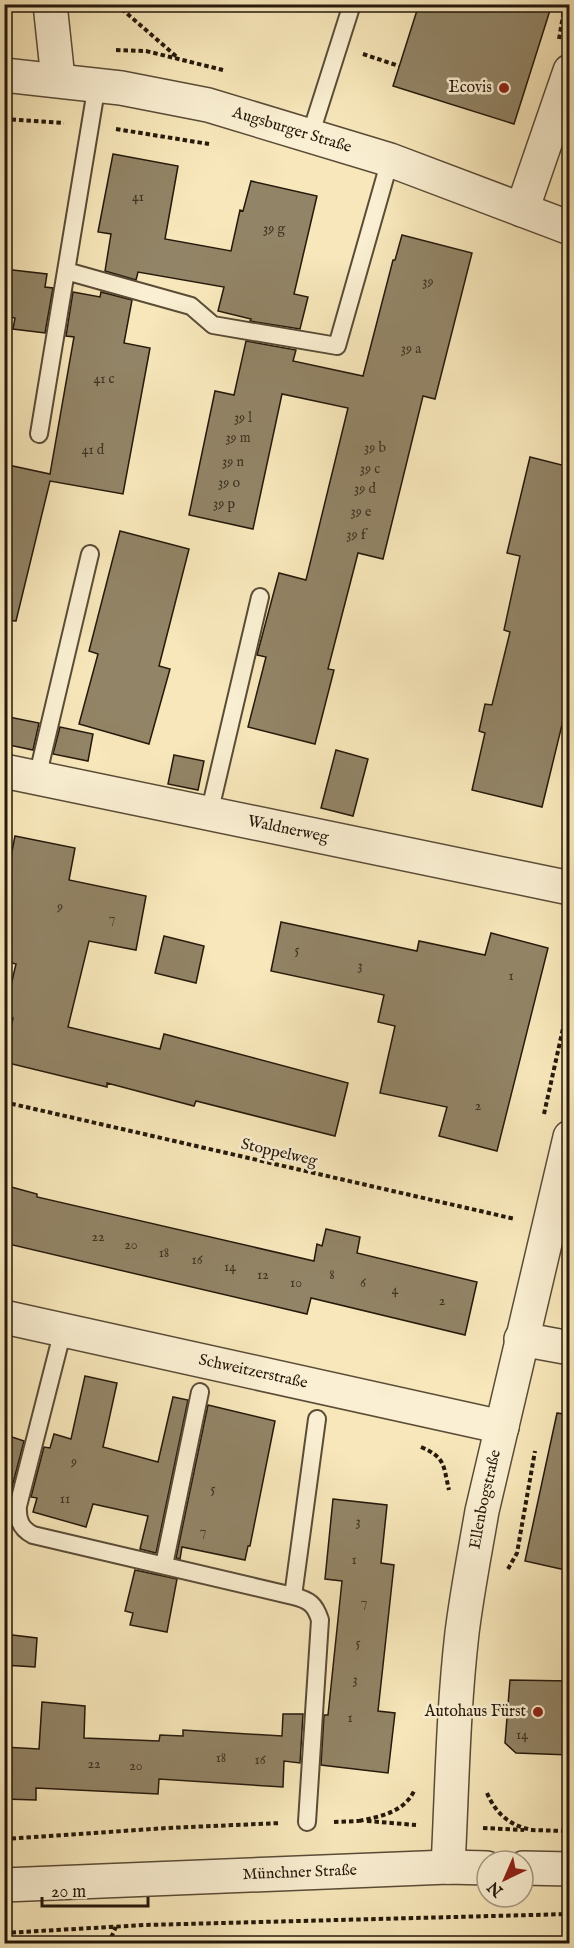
<svg xmlns="http://www.w3.org/2000/svg" width="574" height="1948" font-family="'IM FELL English',serif">
<style>
.building{fill:#928466;stroke:#25190b;stroke-width:1.5}
.lines{fill:none;stroke-linecap:round;stroke-linejoin:round}
.service-casing{stroke:#5a4c37;stroke-width:20}
.minor-casing{stroke:#5a4c37;stroke-width:36}
.tertiary-casing{stroke:#5a4c37;stroke-width:36}
.path{stroke:#25190b;stroke-width:4;stroke-dasharray:4.5 3;stroke-linecap:butt}
.service{stroke:#faefd2;stroke-width:16}
.minor{stroke:#faefd2;stroke-width:33}
.tertiary{stroke:#faefd2;stroke-width:33}
.poi-dot{fill:#8f2418;stroke:#faefd2;stroke-width:2}
.labels{text-anchor:middle;dominant-baseline:central;stroke-width:5;stroke-linejoin:round;paint-order:stroke}
.number-label{font-size:14px;fill:#403422}
.poi-label{font-size:16px;fill:#25190b;stroke:#faefd2;text-anchor:end}
.street-label{font-size:16px;fill:#25190b;stroke:#faefd2}
</style>
<rect width="100%" height="100%" fill="#f7e7ba"/>
<filter id="stains"><feTurbulence type="fractalNoise" baseFrequency=".00333" numOctaves="4"/><feColorMatrix values="0 0 0 0 .2 0 0 0 0 .09 0 0 0 0 .02 0 0 0 .5 -.17"/></filter>
<radialGradient id="worn" r=".72"><stop offset=".6" stop-color="#630" stop-opacity="0"/><stop offset="1" stop-color="#630" stop-opacity=".3"/></radialGradient>
<path class="building" d="M419,4H552L514,124L393,86Z
M113,154L178,166L165,239L231,251L240,210L243,211L251,181L317,196L294,294L308,297L300,329L250,321L251,319L218,311L224,287L138,272L136,280L105,271L111,234L98,232Z
M402,235L472,253L435,399L423,396L383,559L358,553L328,669L334,670L315,744L248,727L266,657L257,655L279,573L306,580L348,408L282,394L253,529L189,515L215,391L234,395L246,341L296,350L293,361L363,376L393,260H395Z
M4,269L47,274L45,287L53,288L45,333L13,329L15,318L4,316Z
M73,292L100,297L101,292L132,300L124,343L150,348L123,494L50,481L16,621L4,620V482L8,465L50,474L74,337L66,336Z
M530,457L570,467V692L542,807L472,790L485,733L479,731L485,704L492,705L510,632L504,630L520,556L507,553Z
M120,531L189,549L159,666L170,669L149,744L79,724L98,654L89,651Z
M4,716L39,723L33,750L4,744Z
M60,727L93,734L88,761L53,754Z
M336,750L368,759L353,816L321,808Z
M174,755L204,761L198,790L168,784Z
M15,836L75,848L69,880L146,896L136,950L89,941L68,1027L160,1049L164,1034L348,1083L335,1136L196,1101L194,1106L107,1083V1087L4,1062L13,1018L4,1015L16,964L4,961V892Z
M281,922L417,951L419,941L485,955L491,933L548,948L497,1151L439,1136L447,1107L380,1093L395,1026L378,1022L384,995L271,971Z
M164,936L204,946L196,983L155,973Z
M4,1185L37,1194V1197L314,1261L317,1244L322,1246L326,1229L360,1237L357,1253L477,1282L465,1335L311,1298L307,1314L4,1243Z
M85,1376L117,1383L103,1447L158,1462L173,1397L188,1400L156,1553L140,1549L148,1516L93,1504L86,1527L33,1512L37,1498L31,1497L44,1447L50,1448L54,1434L71,1439Z
M208,1405L275,1421L250,1546H248L245,1560L182,1547L180,1559L176,1558Z
M557,1413L570,1415V1571L525,1561Z
M12,1437L24,1441L11,1491L4,1490V1465Z
M333,1499L387,1505L381,1563L394,1565L378,1711L395,1713L388,1773L321,1765L324,1715H328L342,1581L325,1579Z
M135,1570L177,1579L167,1632L130,1625L133,1613L125,1611Z
M4,1634L37,1638L35,1667L4,1665Z
M510,1680L570,1681V1755L516,1753L505,1743Z
M42,1702L85,1706L84,1738L159,1741L160,1735L183,1736V1730L282,1736L283,1714H303L300,1763L284,1761L283,1787L159,1779L158,1794L36,1788V1800L4,1799V1747L39,1749Z"/>
<g class="lines">
<g class="service-casing">
<path id="service" d="M310,136L352,4
M66,271L191,306L213,325L337,346L390,160
M39,434L97,84
M37,778L90,554
M209,814L260,597
M63,1330L18,1506C17,1520 21,1529 33,1535L293,1596C309,1600 315,1604 320,1620L307,1822
M164,1565L200,1392
M293,1596L317,1419"/>
</g>
<g class="minor-casing">
<g id="minor">
<path d="M50,4L58,79"/>
<path d="M522,210L570,71"/>
<path id="s1" d="M4,771L570,888"/>
<path id="s2" d="M4,1317L502,1427"/>
<path d="M521,1339L570,1348"/>
<path id="s3" d="M448,1867C452,1789 453,1711 462,1633C467,1592 475,1552 482,1511L570,1137"/>
</g>
</g>
<g class="tertiary-casing">
<g id="tertiary">
<path id="s4" d="M4,75L121,88L208,105L390,160L570,228"/>
<path d="M523,1868L570,1869"/>
<path id="s5" d="M4,1885L448,1867L487,1868"/>
</g>
</g>
<path class="path" d="M116,4L177,57
M559,39L565,4
M116,50L146,51L223,70
M363,54L399,66
M4,119L64,123
M116,129L209,144
M4,1102L515,1219
M544,1114L570,997
M421,1447C446,1458 443,1465 449,1490
M508,1569L517,1553L535,1451
M487,1793C496,1814 510,1826 533,1830
M359,1821C382,1816 405,1812 415,1789
M367,1821L416,1825
M334,1822L359,1821
M483,1828L524,1830
M531,1830L566,1831
M4,1839L167,1828L281,1823
M4,1933L145,1925L570,1914
M108,1944L116,1927"/>
<use href="#service" class="service"/>
<use href="#minor" class="minor"/>
<use href="#tertiary" class="tertiary"/>
</g>
<g class="poi-dot">
<circle cx="504" cy="88" r="6"/>
<circle cx="538" cy="1712" r="6"/>
</g>
<g class="labels">
<g class="number-label">
<text x="138" y="197">41</text>
<text x="274" y="229">39 g</text>
<text x="428" y="282">39</text>
<text x="411" y="349">39 a</text>
<text x="104" y="379">41 c</text>
<text x="243" y="418">39 l</text>
<text x="238" y="438">39 m</text>
<text x="375" y="448">39 b</text>
<text x="93" y="450">41 d</text>
<text x="233" y="462">39 n</text>
<text x="370" y="469">39 c</text>
<text x="229" y="483">39 o</text>
<text x="365" y="489">39 d</text>
<text x="224" y="504">39 p</text>
<text x="361" y="512">39 e</text>
<text x="356" y="535">39 f</text>
<text x="60" y="907">9</text>
<text x="112" y="918">7</text>
<text x="297" y="950">5</text>
<text x="360" y="966">3</text>
<text x="511" y="976">1</text>
<text x="478" y="1106">2</text>
<text x="98" y="1237">22</text>
<text x="131" y="1245">20</text>
<text x="164" y="1253">18</text>
<text x="197" y="1260">16</text>
<text x="230" y="1267">14</text>
<text x="263" y="1275">12</text>
<text x="332" y="1275">8</text>
<text x="296" y="1283">10</text>
<text x="363" y="1283">6</text>
<text x="395" y="1290">4</text>
<text x="442" y="1301">2</text>
<text x="74" y="1462">9</text>
<text x="213" y="1489">5</text>
<text x="65" y="1499">11</text>
<text x="358" y="1522">3</text>
<text x="203" y="1531">7</text>
<text x="354" y="1560">1</text>
<text x="364" y="1602">7</text>
<text x="358" y="1643">5</text>
<text x="355" y="1680">3</text>
<text x="350" y="1718">1</text>
<text x="522" y="1735">14</text>
<text x="221" y="1758">18</text>
<text x="260" y="1760">16</text>
<text x="94" y="1764">22</text>
<text x="136" y="1766">20</text>
</g>
<g class="poi-label">
<text x="492" y="88">Ecovis</text>
<text x="526" y="1712">Autohaus Fürst</text>
</g>
<g class="street-label">
<text stroke="none"><textPath href="#s4" startOffset="294">Augsburger Straße</textPath></text>
<text stroke="none"><textPath href="#s1" startOffset="290">Waldnerweg</textPath></text>
<text transform="translate(279 1153) rotate(13)">Stoppelweg</text>
<text stroke="none"><textPath href="#s2" startOffset="255">Schweitzerstraße</textPath></text>
<text stroke="none"><textPath href="#s3" startOffset="370">Ellenbogstraße</textPath></text>
<text stroke="none"><textPath href="#s5" startOffset="296">Münchner Straße</textPath></text>
</g>
</g>
<rect width="574" height="1948" fill="none" stroke="#f7e7ba" stroke-width="24"/>
<rect x="6" y="6" width="562" height="1936" fill="none" stroke="#25190b" stroke-width="3"/>
<rect x="12" y="12" width="550" height="1924" fill="none" stroke="#25190b" stroke-width="1.5"/>
<g transform="translate(505 1879) rotate(224)"><circle r="28" fill="#faefd2" stroke="#a59982" stroke-width="1.5"/>
<path d="M0-4.5L10 22L0 15L-10 22Z" fill="#8f2418"/>
<text y="-9" font-size="16" font-weight="bold" text-anchor="middle" fill="#25190b">N</text>
</g>
<path d="M42 1897v9h106v-9" fill="none" stroke="#25190b" stroke-width="3"/>
<text x="51" y="1897" font-size="18" fill="#25190b" stroke="#faefd2" stroke-width="4.5" paint-order="stroke">20 m</text>
<rect width="100%" height="100%" filter="url(#stains)"/>
<rect width="100%" height="100%" fill="url(#worn)"/>
</svg>
